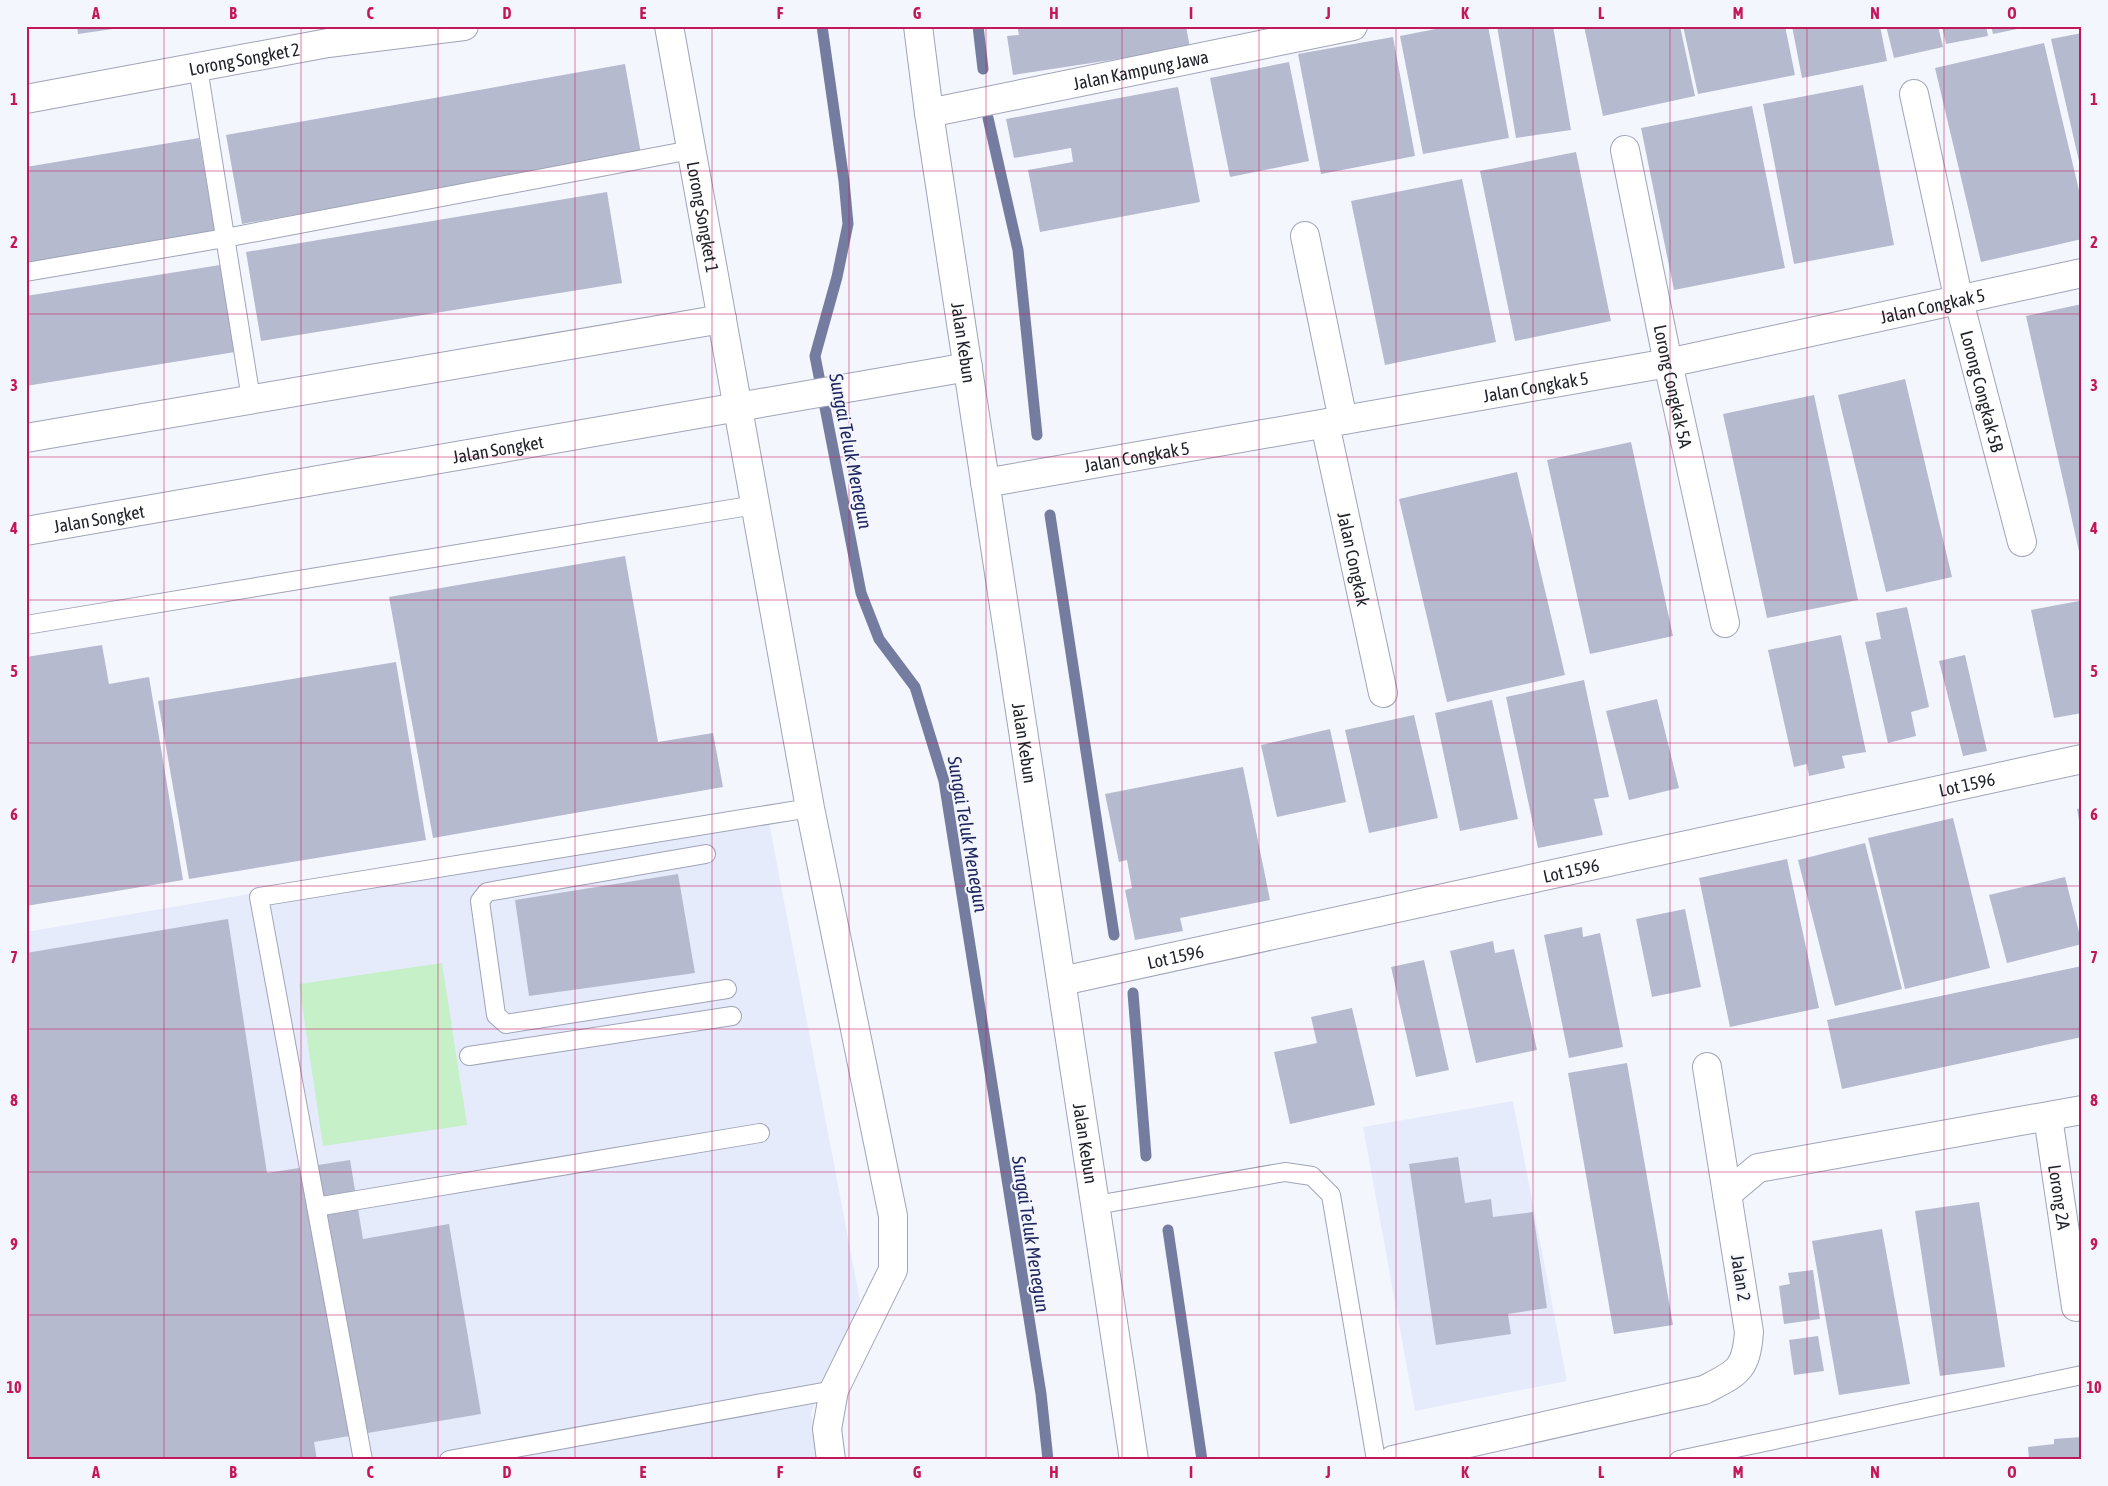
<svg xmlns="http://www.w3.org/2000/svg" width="2108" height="1486" font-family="'Asap Condensed',sans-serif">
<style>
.built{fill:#e6ebfb}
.green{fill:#c5f0c8}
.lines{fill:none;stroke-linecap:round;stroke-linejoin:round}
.stream{stroke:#747da0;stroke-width:11}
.building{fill:#b5bace}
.service-casing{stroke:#9fa4b7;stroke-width:20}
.minor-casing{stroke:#9fa4b7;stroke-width:30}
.secondary-casing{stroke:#9fa4b7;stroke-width:30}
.service{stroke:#fff;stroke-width:18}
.minor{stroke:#fff;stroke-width:28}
.secondary{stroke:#fff;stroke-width:28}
.grid{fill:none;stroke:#c2185b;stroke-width:1;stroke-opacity:0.55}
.labels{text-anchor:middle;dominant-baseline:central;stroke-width:4;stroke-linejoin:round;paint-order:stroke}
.street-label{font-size:18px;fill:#21232a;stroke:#f4f6fe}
.water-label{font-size:19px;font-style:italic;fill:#1f255e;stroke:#f4f6fe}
.neatline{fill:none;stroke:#c2185b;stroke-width:2}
.grid-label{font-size:16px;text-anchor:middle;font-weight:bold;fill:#c2185b}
</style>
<rect width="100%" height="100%" fill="#f4f6fe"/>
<path class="built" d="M766,806L860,1301L811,1413L821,1460H26V932Z
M1513,1101L1567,1381L1415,1411L1363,1127Z"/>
<path class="green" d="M442,963L467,1125L323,1146L299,984Z"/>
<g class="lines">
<path class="stream" d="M822,26L844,181L848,224L837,277L815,356L861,593L879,639L915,687L944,781L1041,1394L1048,1460
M978,26L983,69
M988,118L1018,250L1037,435
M1050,515L1114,935
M1133,993L1146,1156
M1168,1230L1202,1460"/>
</g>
<path class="building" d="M77,26H127V27L78,34Z
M1017,26H1186L1190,48L1013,75L1007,36L1019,35Z
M1451,26H1488L1509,138L1423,154L1400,36Z
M1497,26H1553L1571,130L1516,138Z
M1584,26H1680L1695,96L1603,116Z
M1683,26H1785L1795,75L1698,94Z
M1792,26H1880L1887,61L1802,78Z
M1886,26H1938L1943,47L1894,58Z
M1942,26H1986L1988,36L1946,44Z
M1991,26H2026L2027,27L1993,34Z
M2082,33V170H2081L2051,39Z
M1393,37L1415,156L1321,174L1298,54Z
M2044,43L2082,203V239L1981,262L1935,68Z
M1289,62L1309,161L1230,177L1210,78Z
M625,64L641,154L242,224L226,135Z
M1863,85L1894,245L1794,264L1763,104Z
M1178,87L1200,202L1040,232L1028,170L1073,162L1071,148L1014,158L1006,119Z
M1752,106L1785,268L1674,290L1641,128Z
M199,138L215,232L26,263V167Z
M1576,152L1611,321L1515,341L1480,171Z
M1462,179L1496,342L1385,365L1351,201Z
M607,192L622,283L261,341L246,252Z
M220,265L235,352L26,386V296Z
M2082,304V550L2079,551L2026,316Z
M1905,379L1952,577L1886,592L1838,395Z
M1814,395L1858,600L1767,618L1723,414Z
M1631,442L1673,636L1590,654L1547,460Z
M1517,472L1565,675L1447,702L1399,499Z
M625,556L658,742L713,733L723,787L433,838L389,597Z
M2079,601L2082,616V713L2054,718L2031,610Z
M1907,607L1929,707L1911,712L1916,736L1888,743L1865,642L1881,639L1876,613Z
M1841,635L1866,752L1842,756L1845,768L1809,776L1807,764L1794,767L1768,650Z
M102,645L109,684L149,677L183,880L26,906V657Z
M1965,655L1987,751L1963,756L1939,661Z
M396,662L426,840L189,879L158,701Z
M1584,680L1609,797L1594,799L1603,835L1538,848L1506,697Z
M1657,699L1679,788L1629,800L1606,711Z
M1492,700L1518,819L1460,831L1435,713Z
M1414,715L1438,818L1369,833L1345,730Z
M1330,729L1346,802L1277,817L1261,745Z
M1243,767L1270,900L1180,918L1183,931L1135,940L1125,890L1132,888L1127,860L1119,862L1105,794Z
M2082,808V831H2081L2077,809Z
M1953,818L1990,968L1905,989L1868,838Z
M1865,843L1902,989L1835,1006L1798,860Z
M1787,859L1819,1008L1730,1027L1699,878Z
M678,874L695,973L529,996L515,900Z
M2065,877L2082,944L2007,963L1989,895Z
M1685,909L1701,987L1652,997L1636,919Z
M228,919L267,1173L350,1160L363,1239L449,1224L481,1414L314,1442L317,1460H26V953Z
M1582,927L1583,937L1600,933L1623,1047L1569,1058L1544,935Z
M1493,941L1495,953L1514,949L1537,1050L1476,1063L1450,951Z
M1424,960L1449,1070L1416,1077L1391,967Z
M2082,966V1037L1842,1089L1827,1020Z
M1352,1008L1375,1105L1290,1124L1274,1052L1317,1043L1311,1017Z
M1627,1063L1673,1325L1614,1334L1568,1073Z
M1458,1157L1465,1203L1491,1199L1493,1217L1533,1212L1547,1308L1508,1314L1511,1334L1436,1345L1409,1164Z
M1979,1202L2005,1367L1940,1376L1915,1211Z
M1882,1229L1910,1384L1839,1395L1812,1241Z
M1813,1270L1820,1319L1784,1324L1779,1286L1790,1284L1788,1273Z
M1818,1336L1824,1371L1794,1375L1789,1340Z
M2082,1437V1460H2029L2028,1447L2054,1444V1439Z"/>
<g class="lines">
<g class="service-casing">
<path id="service" d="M198,68L251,399
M26,272L225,238L691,150
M26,625L755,505
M706,854L487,892L480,901L496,1015L506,1024L727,989
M469,1056L732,1016
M1096,1205L1285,1172L1312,1176L1331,1195L1376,1460
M316,1207L760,1133
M363,1460L259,897L810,808
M449,1460L834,1390
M1679,1460L2082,1375"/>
</g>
<g class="minor-casing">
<g id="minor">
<path id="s1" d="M669,26L810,808L893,1216V1270L834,1390L827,1429L831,1460"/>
<path id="s2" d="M1914,94L1959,301L2022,542"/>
<path id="s3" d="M26,99L328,43L464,26"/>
<path id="s4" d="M929,113L1353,26"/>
<path id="s5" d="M1625,150L1668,363L1725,623"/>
<path d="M1305,236L1343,420"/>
<path id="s6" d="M1325,424L1383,693"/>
<path d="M26,438L722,319"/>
<path id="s7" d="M985,483L1668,363L2082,273"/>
<path id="s8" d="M26,531L968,367"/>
<path id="s9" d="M1062,981L2082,759"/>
<path d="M1707,1067L1727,1194"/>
<path id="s10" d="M2048,1117L2076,1307"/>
<path d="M1393,1460L1704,1390C1737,1373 1746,1371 1749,1332L1727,1194L1758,1168L2082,1110"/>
</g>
</g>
<g class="secondary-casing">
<g id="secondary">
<path id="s11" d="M918,26L929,113L1134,1460"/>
</g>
</g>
<use href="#service" class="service"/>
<use href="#minor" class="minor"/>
<use href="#secondary" class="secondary"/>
</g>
<path class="grid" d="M164,26V1460M301,26V1460M438,26V1460M575,26V1460M712,26V1460M849,26V1460M986,26V1460M1122,26V1460M1259,26V1460M1396,26V1460M1533,26V1460M1670,26V1460M1807,26V1460M1944,26V1460M26,171H2082M26,314H2082M26,457H2082M26,600H2082M26,743H2082M26,886H2082M26,1029H2082M26,1172H2082M26,1315H2082"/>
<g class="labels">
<g class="street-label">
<text stroke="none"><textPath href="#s3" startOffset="222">Lorong Songket 2</textPath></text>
<text stroke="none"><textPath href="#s4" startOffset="216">Jalan Kampung Jawa</textPath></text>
<text stroke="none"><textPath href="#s1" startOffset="194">Lorong Songket 1</textPath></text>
<text stroke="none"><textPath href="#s7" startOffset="964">Jalan Congkak 5</textPath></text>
<text stroke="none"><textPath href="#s11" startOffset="320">Jalan Kebun</textPath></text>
<text stroke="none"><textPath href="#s7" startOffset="559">Jalan Congkak 5</textPath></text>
<text stroke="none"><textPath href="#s5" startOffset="241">Lorong Congkak 5A</textPath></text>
<text stroke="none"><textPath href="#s2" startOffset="305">Lorong Congkak 5B</textPath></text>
<text stroke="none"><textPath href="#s8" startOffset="479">Jalan Songket</textPath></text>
<text stroke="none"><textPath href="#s7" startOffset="154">Jalan Congkak 5</textPath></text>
<text stroke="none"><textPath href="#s8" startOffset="74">Jalan Songket</textPath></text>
<text stroke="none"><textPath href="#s6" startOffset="138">Jalan Congkak</textPath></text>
<text stroke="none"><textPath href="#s11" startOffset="725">Jalan Kebun</textPath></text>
<text stroke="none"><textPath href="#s9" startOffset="926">Lot 1596</textPath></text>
<text stroke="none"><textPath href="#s9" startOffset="521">Lot 1596</textPath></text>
<text stroke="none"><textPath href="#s9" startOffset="116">Lot 1596</textPath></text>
<text stroke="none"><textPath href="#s11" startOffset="1130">Jalan Kebun</textPath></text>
<text stroke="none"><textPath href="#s10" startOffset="81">Lorong 2A</textPath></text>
<text transform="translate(1741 1278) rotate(81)">Jalan 2</text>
</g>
<g class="water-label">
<text transform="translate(851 451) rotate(79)">Sungai Teluk Menegun</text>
<text transform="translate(968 834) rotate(80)">Sungai Teluk Menegun</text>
<text transform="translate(1031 1234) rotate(81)">Sungai Teluk Menegun</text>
</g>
</g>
<rect width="2108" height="1486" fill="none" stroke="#f4f6fe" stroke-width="55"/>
<rect x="28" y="28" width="2052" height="1430" class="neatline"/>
<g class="grid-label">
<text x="96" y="19">A</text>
<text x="233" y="19">B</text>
<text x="370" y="19">C</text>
<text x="507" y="19">D</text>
<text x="643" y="19">E</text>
<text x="780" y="19">F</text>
<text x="917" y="19">G</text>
<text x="1054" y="19">H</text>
<text x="1191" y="19">I</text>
<text x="1328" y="19">J</text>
<text x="1465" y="19">K</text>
<text x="1601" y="19">L</text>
<text x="1738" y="19">M</text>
<text x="1875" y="19">N</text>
<text x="2012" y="19">O</text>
<text x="14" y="105">1</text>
<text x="2094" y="105">1</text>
<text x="14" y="248">2</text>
<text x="2094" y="248">2</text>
<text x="14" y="391">3</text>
<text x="2094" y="391">3</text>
<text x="14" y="534">4</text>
<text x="2094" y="534">4</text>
<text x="14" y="677">5</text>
<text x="2094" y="677">5</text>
<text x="14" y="820">6</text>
<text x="2094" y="820">6</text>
<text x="14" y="963">7</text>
<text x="2094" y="963">7</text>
<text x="14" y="1106">8</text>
<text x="2094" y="1106">8</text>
<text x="14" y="1250">9</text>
<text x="2094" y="1250">9</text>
<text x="14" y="1393">10</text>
<text x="2094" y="1393">10</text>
<text x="96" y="1478">A</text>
<text x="233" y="1478">B</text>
<text x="370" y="1478">C</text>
<text x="507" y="1478">D</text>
<text x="643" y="1478">E</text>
<text x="780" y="1478">F</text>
<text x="917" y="1478">G</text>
<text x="1054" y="1478">H</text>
<text x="1191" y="1478">I</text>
<text x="1328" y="1478">J</text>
<text x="1465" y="1478">K</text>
<text x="1601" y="1478">L</text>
<text x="1738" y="1478">M</text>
<text x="1875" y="1478">N</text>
<text x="2012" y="1478">O</text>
</g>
</svg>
